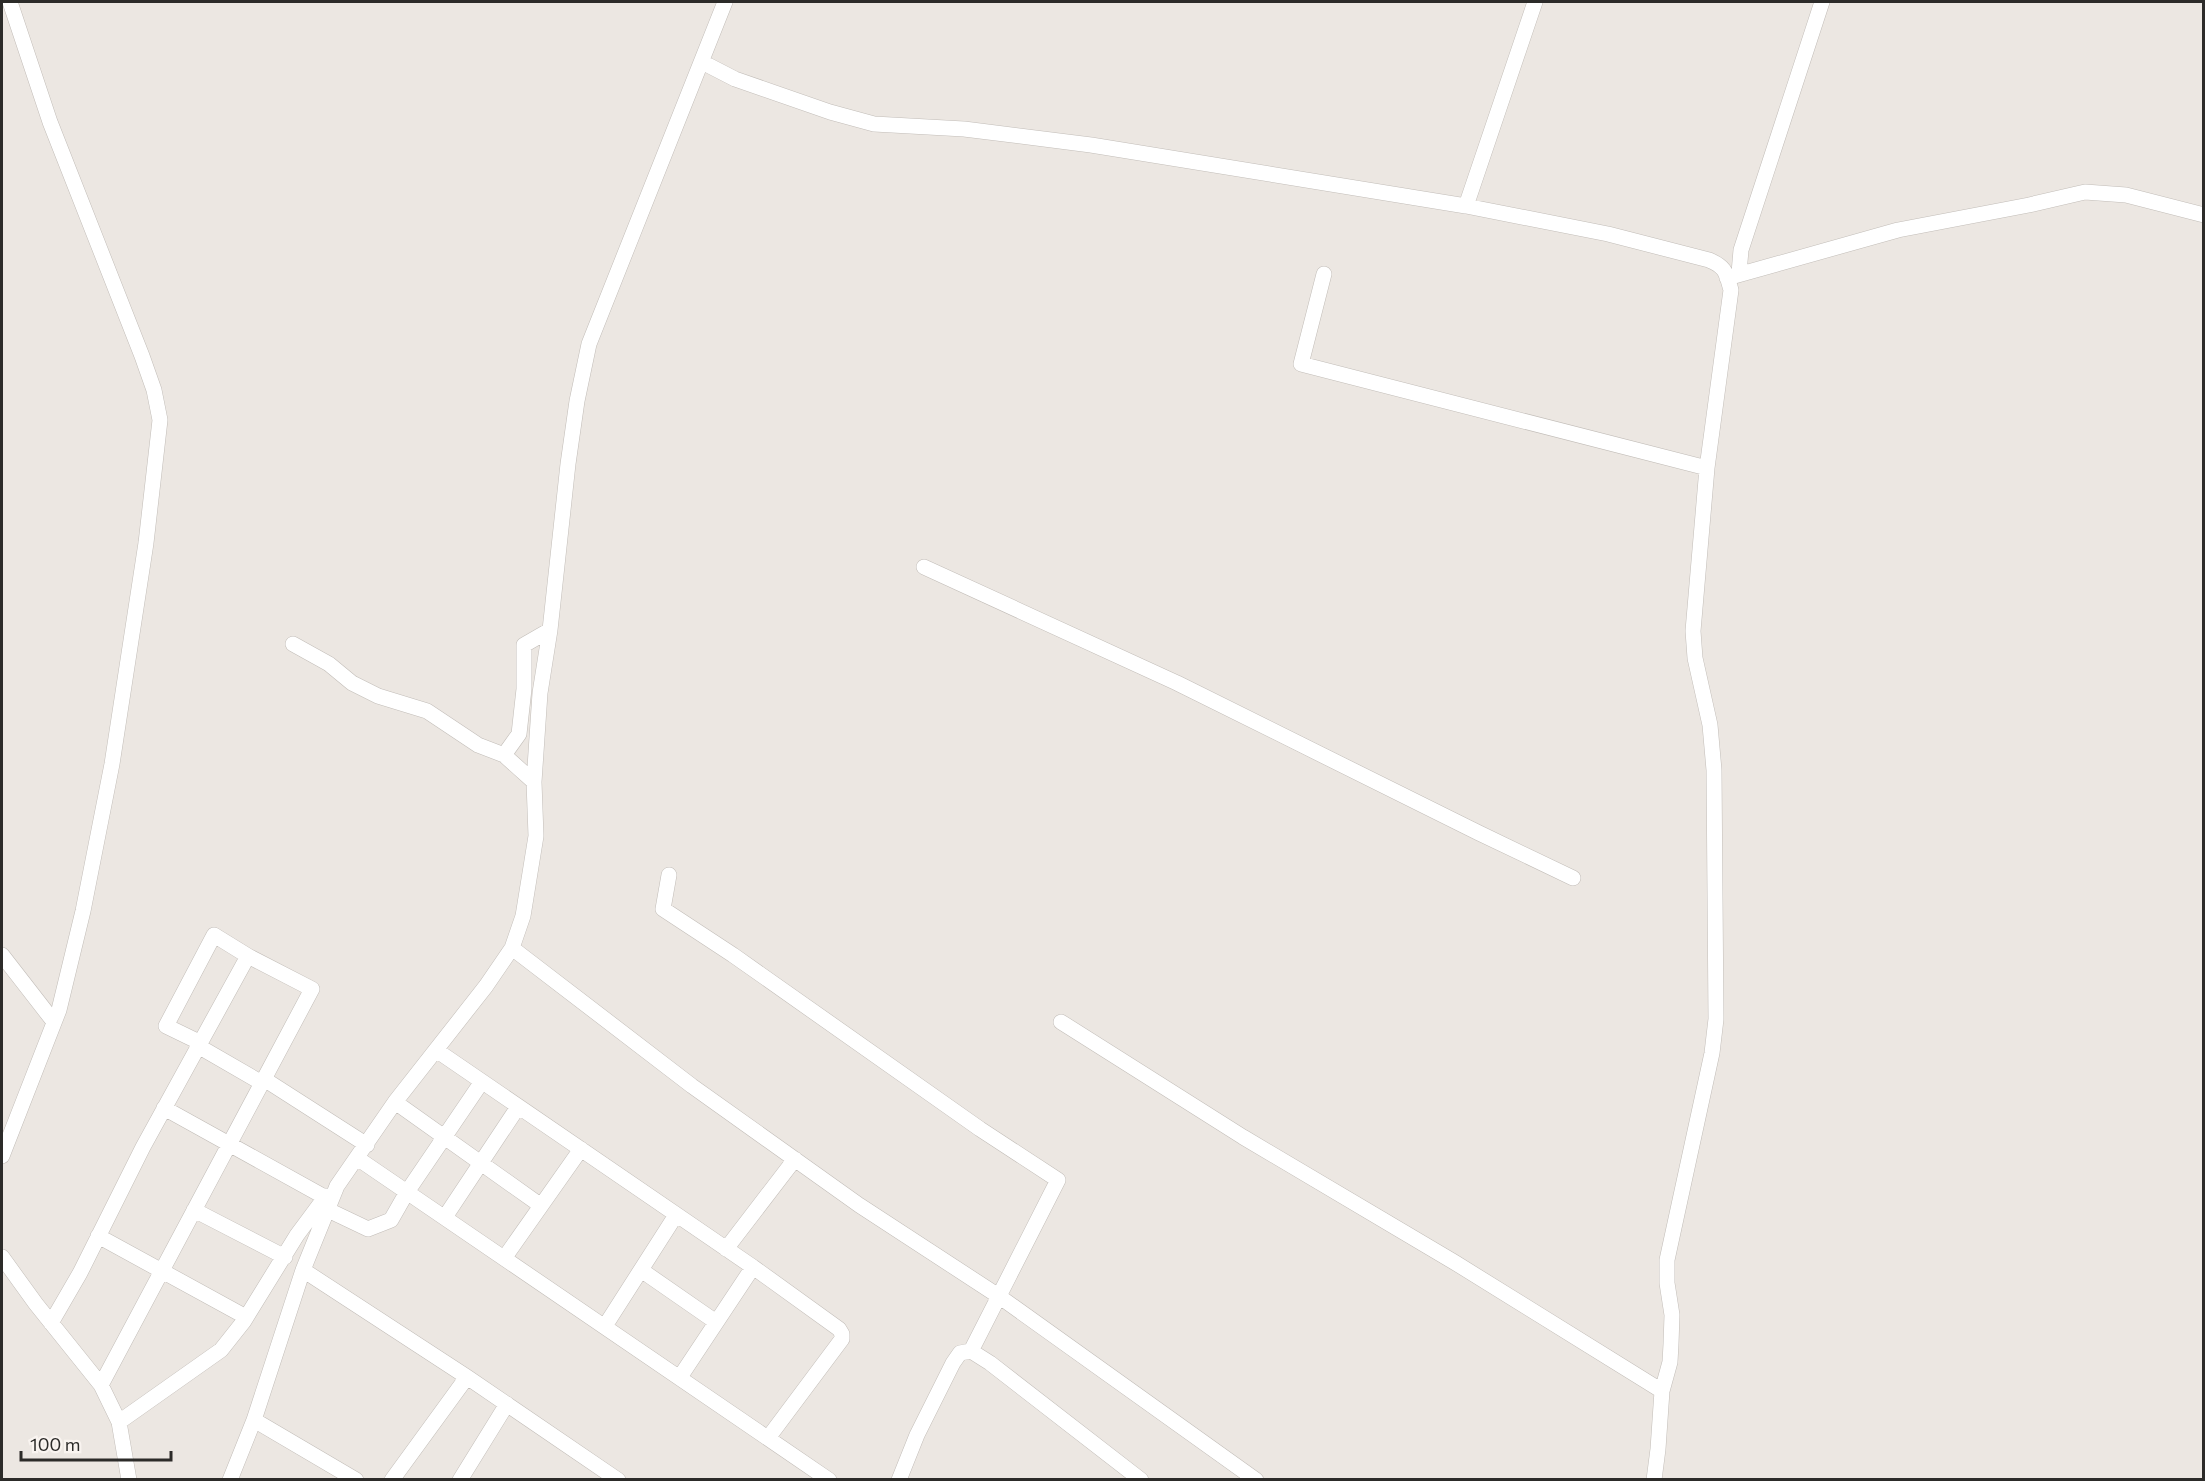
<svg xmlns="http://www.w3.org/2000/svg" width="2205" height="1481" font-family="Commissioner,sans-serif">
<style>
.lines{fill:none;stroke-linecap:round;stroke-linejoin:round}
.minor-casing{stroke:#c2bdb8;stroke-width:16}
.minor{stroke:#fff;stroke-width:15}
</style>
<rect width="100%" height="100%" fill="#ece7e2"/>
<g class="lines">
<g class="minor-casing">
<path id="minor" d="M702,62L735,79L830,112L874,124L964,129L1091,145L1466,206L1608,234L1709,260C1726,267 1726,273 1731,290L1707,468L1693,631L1695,658L1710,725L1714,770L1716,1019L1712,1053L1667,1260V1283L1672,1315L1671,1344L1670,1362L1662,1391L1658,1449L1654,1480
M1466,206L1535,2
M1739,273L1741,250L1822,2
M1324,274L1301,364L1707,468
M1727,278L1898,230L2029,205L2085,192L2126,195L2204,215
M924,567L1177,683L1479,833L1573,878
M293,644L329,664L352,683L378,696L427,711L478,745L504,755L519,734L524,689V645L550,630
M504,755L534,782
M669,875L663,909L733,955L980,1129L1058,1180L971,1351
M512,948L692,1086L859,1205L1000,1297L1256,1480
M2,955L54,1022
M1061,1022L1243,1137L1454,1262L1662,1391
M199,1042L166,1026L214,935L248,956
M198,1046L262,1083
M436,1050L753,1267L839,1329L842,1334V1339L768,1438
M264,1079L367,1145
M395,1102L540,1205
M164,1108L330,1200
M2,1156L59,1010L83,911L112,764L146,543L160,420L154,390L142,356L50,122L10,2
M357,1158L829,1480
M326,1209L368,1229L391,1220L407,1192L481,1083
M194,1210L285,1257
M445,1217L518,1107
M98,1236L246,1317
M726,1249L795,1159
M2,1257L36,1304L101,1385L119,1422L129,1480
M505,1257L581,1149
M303,1270L467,1377L618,1480
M641,1270L716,1322
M51,1323L80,1273L143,1147L248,956L312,989L101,1385
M605,1326L676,1215
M680,1377L753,1267
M254,1420L356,1480
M119,1422L221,1350L244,1321L297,1235L326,1196
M230,1480L254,1420L303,1270L337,1186L395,1102L486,986L512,948L523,916L536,836L534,782L540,693L550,630L568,464L577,401L589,344L725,2
M392,1480L467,1377
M460,1480L507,1404
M899,1480L917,1435L953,1363L960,1353L971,1351L990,1363L1141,1480"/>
</g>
<use href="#minor" class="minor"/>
</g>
<rect width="2205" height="1481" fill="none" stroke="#2c2b29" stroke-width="6"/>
<path d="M21 1451v9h150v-9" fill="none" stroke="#2c2b29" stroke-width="3"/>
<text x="30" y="1451" font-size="18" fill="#2c2b29" stroke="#f9f4f0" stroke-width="4.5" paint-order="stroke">100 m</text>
</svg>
